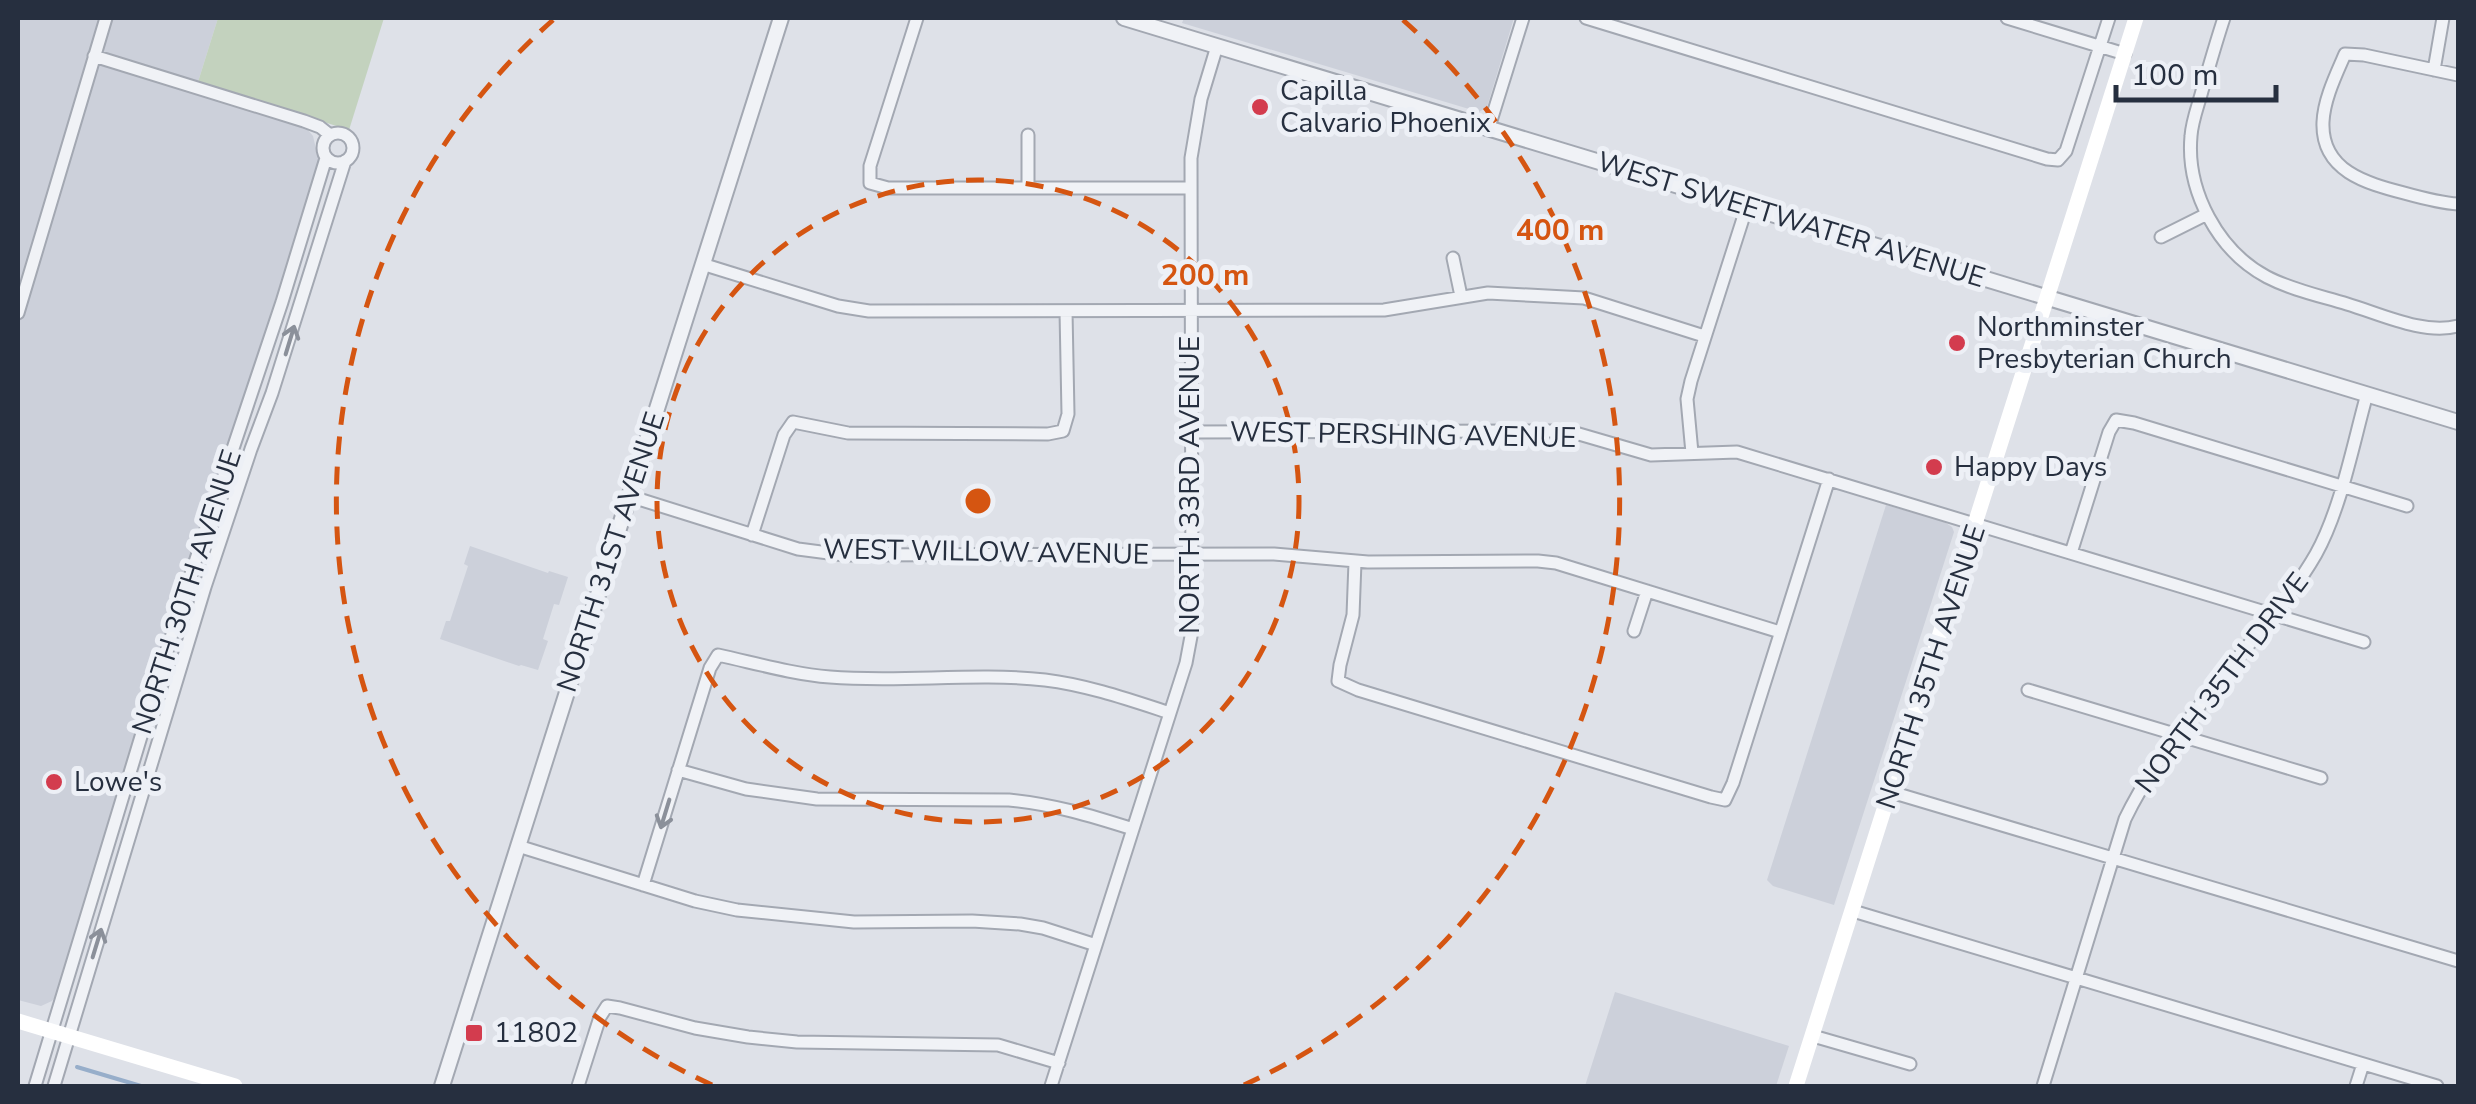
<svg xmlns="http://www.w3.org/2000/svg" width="2476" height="1104" font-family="'Nunito Sans',sans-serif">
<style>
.built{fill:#ccd0da}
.green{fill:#c3d2be}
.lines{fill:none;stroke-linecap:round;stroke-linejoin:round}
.stream{stroke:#97aeca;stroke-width:4}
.minor-casing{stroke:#a3a8b2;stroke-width:15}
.tertiary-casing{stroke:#a3a8b2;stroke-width:18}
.minor{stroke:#f0f2f6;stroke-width:11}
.tertiary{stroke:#f0f2f6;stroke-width:14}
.secondary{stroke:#fff;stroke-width:15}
.oneway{stroke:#8b909a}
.ring{fill:none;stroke:#d55511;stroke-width:5;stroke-dasharray:18 12}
.poi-dot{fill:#d33c4e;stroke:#edf0f6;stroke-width:4}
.labels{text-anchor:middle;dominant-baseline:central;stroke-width:10;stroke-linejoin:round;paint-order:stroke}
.poi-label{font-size:28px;fill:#262f3f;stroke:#edf0f6;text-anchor:start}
.street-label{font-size:28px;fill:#262f3f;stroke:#edf0f6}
.centre{fill:#d55511;stroke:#edf0f6;stroke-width:5}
.ring-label{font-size:30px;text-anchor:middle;font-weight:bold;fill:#d55511;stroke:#edf0f6;stroke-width:10;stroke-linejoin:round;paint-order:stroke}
</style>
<rect width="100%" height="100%" fill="#dee1e8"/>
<path class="built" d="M18,18H218L198,82L92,48L67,127L78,130L98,64L102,63L307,129L313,136L319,162V170L237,423L176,601L56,996L52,1001L41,1006L18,1000Z
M1184,18H1514L1487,107L1479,112L1182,23Z
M1886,505L1943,521L1952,527L1954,532L1834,905L1773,886L1767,880Z
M470,546L548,573L549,571L568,577L559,605L554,604L543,639L548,641L538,670L521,665L519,666L440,639L446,621H450L468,566L464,564Z
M1615,992L1789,1046L1776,1086H1585Z"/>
<path class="green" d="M218,18H384L349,130L198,82Z"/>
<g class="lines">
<path class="stream" d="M77,1067L141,1086"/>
<g class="minor-casing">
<path id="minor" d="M917,18L870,166V183L888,188H1191
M1586,18L2047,159L2058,160L2066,151L2109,18
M2007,18L2125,54
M2224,18C2216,42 2209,67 2202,91C2198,106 2192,121 2191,136C2186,191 2218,251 2267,277C2292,290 2321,296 2347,304C2381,314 2423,335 2458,326
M94,56L304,121L320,127L330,135
M2434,70L2443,18
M2458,75L2364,55L2345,54C2336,75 2324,99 2323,122C2321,171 2366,183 2404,193C2422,198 2440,203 2458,204
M1489,127L1523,18
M323 148a15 15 0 1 1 30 0a15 15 0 1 1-30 0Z
M1028,135V187
M2161,237L2207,214
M1453,258L1461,296
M702,264L838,306L869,311L1384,310L1488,293L1584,298L1704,336
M18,313L106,18
M1191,432L1554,431L1572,432L1651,455L1737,452L2364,642
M1692,453L1687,399L1691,381L1747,206
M629,496L798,549L844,555L1274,554L1368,562L1538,561L1556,563L1780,632
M752,535L784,435L793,422L848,433L1048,434L1063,431L1068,414L1066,311
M2071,553L2109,432L2116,420L2134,423L2407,506
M1355,562L1353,615L1340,665L1338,681L1358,690L1711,797L1725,800L1733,783L1829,479
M1634,631L1647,591
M2028,690L2321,778
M678,770L746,789L817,799L1009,800C1053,804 1092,816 1133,829
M1891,792L2458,961
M518,846L695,901L737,910L854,922L972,921L1020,924L1043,928L1096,945
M643,885L710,668L718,655C755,663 792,674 830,677C901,683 974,672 1045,680C1087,685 1130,700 1170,713
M1853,911L2437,1086
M1813,1036L1910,1064
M35,1086L183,598L282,302L326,158
M54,1086L205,587L251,449L272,393L345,161
M578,1086L600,1017L607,1006L620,1008L695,1028L748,1037L797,1042L998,1045L1059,1063
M1051,1086L1170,713L1186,663L1192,631L1191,158L1201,99L1217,46
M2043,1086L2125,819C2151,765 2191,716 2229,669C2259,631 2292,596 2316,554C2341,509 2353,444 2367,394
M2356,1086L2363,1064"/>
</g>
<g class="tertiary-casing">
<path id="tertiary" d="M1124,18L2458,422
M442,1086L781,18"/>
</g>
<use href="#minor" class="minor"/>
<use href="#tertiary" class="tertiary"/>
<path class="secondary" d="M18,1021L235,1086
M1796,1086L2136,18"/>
</g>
<defs><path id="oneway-shaft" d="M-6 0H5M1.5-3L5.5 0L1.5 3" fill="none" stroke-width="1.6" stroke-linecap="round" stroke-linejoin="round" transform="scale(2.5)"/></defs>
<g class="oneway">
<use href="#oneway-shaft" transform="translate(290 340) rotate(-73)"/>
<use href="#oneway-shaft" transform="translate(665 814) rotate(107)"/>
<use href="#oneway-shaft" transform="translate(97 943) rotate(-73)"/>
</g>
<g class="ring">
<circle cx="978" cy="501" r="321"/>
<path d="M712 1085A642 642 0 0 1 553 20M1403 20A642 642 0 0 1 1244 1085"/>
</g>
<g class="poi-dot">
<circle cx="1260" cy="107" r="10"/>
<circle cx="1957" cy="343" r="10"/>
<circle cx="1934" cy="467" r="10"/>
<circle cx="54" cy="782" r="10"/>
<rect x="464" y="1023" width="20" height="20" rx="5"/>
</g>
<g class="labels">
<g class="poi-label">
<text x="1280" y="91">Capilla<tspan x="1280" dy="32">Calvario Phoenix</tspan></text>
<text x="1977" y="327">Northminster<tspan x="1977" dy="32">Presbyterian Church</tspan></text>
<text x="1954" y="467">Happy Days</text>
<text x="74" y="782">Lowe's</text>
<text x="494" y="1033">11802</text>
</g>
<g class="street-label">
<text transform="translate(1791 220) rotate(17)">WEST SWEETWATER AVENUE</text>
<text transform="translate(1403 435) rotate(1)">WEST PERSHING AVENUE</text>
<text transform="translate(1190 485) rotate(-90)">NORTH 33RD AVENUE</text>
<text transform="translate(611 552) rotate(-72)">NORTH 31ST AVENUE</text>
<text transform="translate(986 552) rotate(1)">WEST WILLOW AVENUE</text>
<text transform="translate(187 592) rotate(-72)">NORTH 30TH AVENUE</text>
<text transform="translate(1931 667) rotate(-72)">NORTH 35TH AVENUE</text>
<text transform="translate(2222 683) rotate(-53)">NORTH 35TH DRIVE</text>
</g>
</g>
<circle cx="978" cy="501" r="15" class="centre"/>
<g class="ring-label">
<text x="1560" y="240">400 m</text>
<text x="1205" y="285">200 m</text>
</g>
<rect width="2476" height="1104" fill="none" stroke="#262f3f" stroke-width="40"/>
<path d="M2116 85v15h160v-15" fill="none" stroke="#262f3f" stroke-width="5"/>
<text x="2131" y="85" font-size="30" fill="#262f3f" stroke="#edf0f6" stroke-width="8" paint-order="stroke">100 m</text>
</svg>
